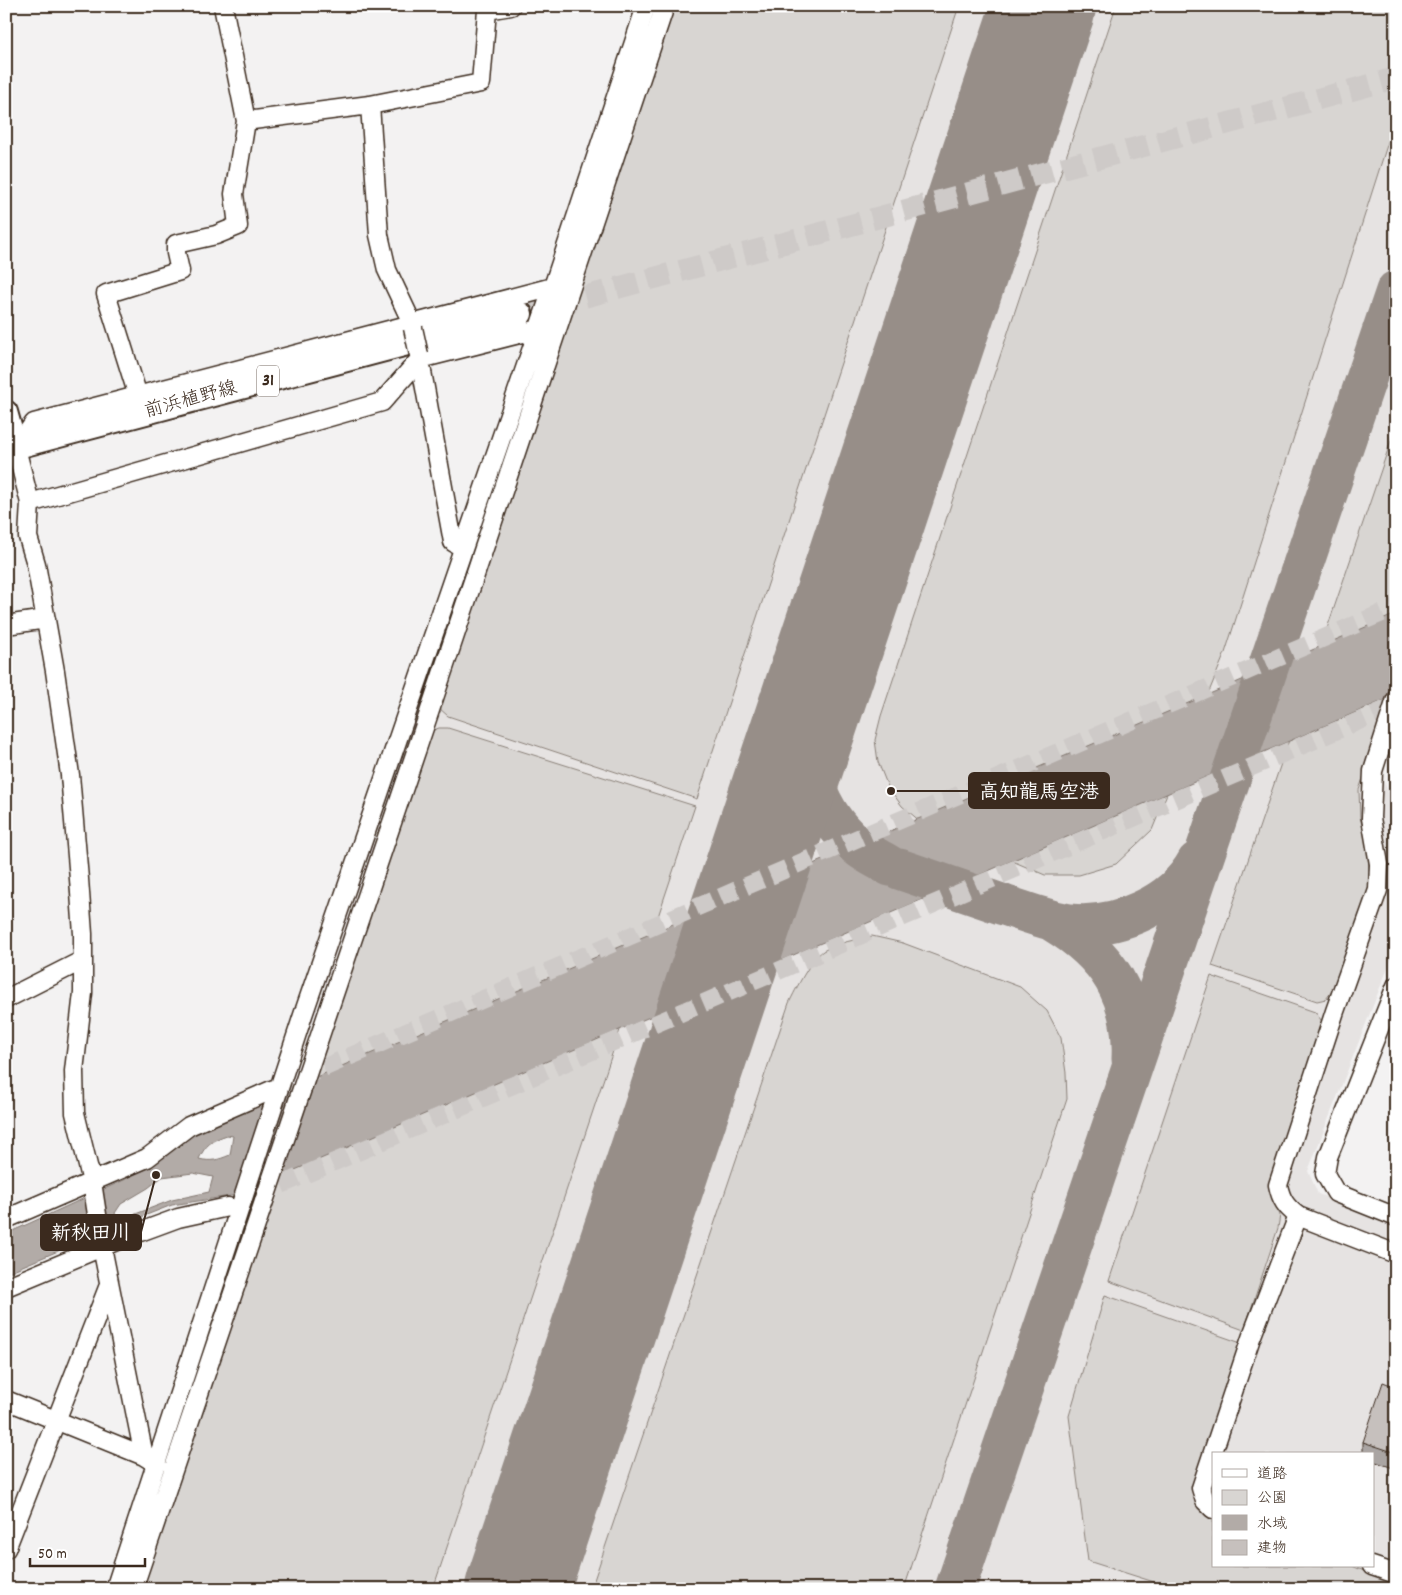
<svg xmlns="http://www.w3.org/2000/svg" width="1402" height="1595" font-family="Dekko,'Klee One',sans-serif">
<style>
.built{fill:#e6e3e2;fill-rule:evenodd}
.green{fill:#d8d5d2;stroke:#8a8078}
.water{fill:#b2aba7;stroke:#827770;fill-rule:evenodd}
.lines{fill:none;stroke-linecap:round;stroke-linejoin:round}
.taxiway{stroke:#978e88;stroke-width:41}
.runway{stroke:#978e88;stroke-width:104}
.minor-tunnel{stroke:#cecac8;stroke-width:18;stroke-dasharray:18 9;stroke-linecap:butt}
.major-tunnel{stroke:#cecac8;stroke-width:22;stroke-dasharray:22 11;stroke-linecap:butt}
.minor-casing{stroke:#3b2a1e;stroke-width:21}
.major-casing{stroke:#3b2a1e;stroke-width:26}
.minor{stroke:#fff;stroke-width:18}
.major{stroke:#fff;stroke-width:22}
.minor-bridge-casing{stroke:#3b2a1e;stroke-width:21;stroke-linecap:butt}
.minor-bridge{stroke:#fff;stroke-width:18}
.wall{fill:#aaa5a3;stroke:#3b2a1e}
.building{fill:#c6c0bd;stroke:#3b2a1e}
.labels{text-anchor:middle;dominant-baseline:central;stroke-width:4;stroke-linejoin:round;paint-order:stroke}
.shield{fill:#fff;stroke:#766a62;stroke-width:1}
.shield-label{font-size:18px;font-weight:bold;fill:#3b2a1e}
.street-label{font-size:19px;fill:#3b2a1e;stroke:#fff}
.leader{fill:none;stroke:#3b2a1e;stroke-width:2}
.callout-dot{fill:#3b2a1e;stroke:#fff;stroke-width:2}
.callout{fill:#3b2a1e;stroke:#3b2a1e;stroke-width:2}
.callout-label{font-size:20px;text-anchor:middle;font-weight:bold;fill:#fff}
</style>
<rect width="100%" height="100%" fill="#f3f2f2"/>
<filter id="ink" filterUnits="userSpaceOnUse"><feTurbulence type="fractalNoise" baseFrequency=".02" numOctaves="2"/><feDisplacementMap in="SourceGraphic" scale="10" xChannelSelector="R" yChannelSelector="G"/><feConvolveMatrix kernelMatrix="1 2 1 2 8 2 1 2 1" color-interpolation-filters="sRGB"/></filter>
<g filter="url(#ink)">
<path class="built" d="M656,6H1396V719L1379,768L1396,814V947L1308,1171L1318,1194L1396,1224V1589H125L420,714ZM1213,1454H1373V1566H1213Z"/>
<path class="green" d="M670,6H959L697,799L448,716L439,708Z
M1116,6H1396V117L1225,653L1152,830L1116,864L1079,875H1045L921,822L902,806L888,787L878,762L875,740L881,716Z
M1396,426V679L1359,790L1360,817L1367,844L1370,881L1362,918L1333,990L1326,999L1317,1001L1212,966Z
M439,728H448L695,806L433,1589H140L431,731Z
M872,936L903,943L1020,987L1047,1011L1061,1038L1066,1073L1067,1099L904,1589H591L789,1003C796,989 810,960 823,951C838,942 856,940 872,936Z
M1211,976L1315,1012L1321,1020L1323,1026L1272,1184V1197L1280,1215L1278,1228L1244,1330L1109,1281Z
M1105,1295L1241,1343L1196,1487L1213,1515V1566H1352L1396,1584V1589H1176L1088,1561L1069,1416Z"/>
<path class="water" d="M1396,614V695L237,1195L172,1205L108,1230L6,1273V1234L124,1180L151,1163L195,1129ZM227,1135L233,1136L230,1155C218,1160 211,1162 199,1159C205,1145 212,1140 227,1135ZM193,1173L213,1177L209,1192L172,1200L120,1220L117,1218L115,1213L121,1204L148,1188L162,1177Z"/>
<g class="lines">
<path class="taxiway" d="M815,694C812,705 809,717 807,728C803,772 824,821 860,848C869,855 880,860 890,866
M899,869C934,881 969,893 1004,905C1026,912 1047,921 1070,924C1117,929 1174,904 1197,862
M1054,922C1107,954 1135,995 1132,1059
M955,1589L1396,291"/>
<path class="runway" d="M517,1589L1044,6"/>
<path class="minor-tunnel" d="M274,1089L1396,607
M232,1206L1396,705"/>
<path class="major-tunnel" d="M521,314L1396,78"/>
<g class="minor-casing">
<path id="minor" d="M487,10L511,6
M370,105L379,235L387,270L412,323L413,328
M246,121L370,105L481,83L487,10L486,6
M419,355L453,542L463,548
M138,396L106,294L180,271L176,253V244L216,235L238,226L234,194L246,121L223,6
M30,503L382,402L420,359L539,329
M6,625L46,619
M1396,699L1373,771L1371,818L1379,864L1378,890L1335,1011L1278,1185C1281,1200 1286,1207 1298,1216L1396,1254
M1396,986L1328,1157L1325,1174L1336,1193L1396,1217
M6,999L83,960
M6,1219L147,1158L189,1126L274,1089
M6,1287L121,1239L178,1218L228,1207
M6,1400L144,1456
M157,1464L144,1456L102,1247L92,1182L75,1113L74,1071L83,993V934L79,879L70,775L55,671L36,564L28,537L30,503L16,448L34,423L553,287
M1213,1509L1205,1501L1201,1488L1251,1338L1298,1216
M6,1549L109,1285
M1372,1566L1396,1574
M115,1589L303,1015L553,287L646,6
M133,1589L428,716L665,6"/>
</g>
<g class="major-casing">
<path id="major" d="M6,412L16,448
M6,450L521,314"/>
</g>
<use href="#minor" class="minor"/>
<use href="#major" class="major"/>
<g class="minor-bridge-casing">
<path id="minor-bridge" d="M413,328L419,355"/>
</g>
<use href="#minor-bridge" class="minor-bridge"/>
</g>
<path class="wall" d="M1396,1387V1469L1373,1461V1454H1363V1442Z"/>
<path class="building" d="M1383,1382L1396,1387V1453L1363,1442Z"/>
</g>
<g class="labels">
<rect class="shield" x="257" y="365.5" width="22" height="31" rx="4"/>
<g class="shield-label">
<text x="268" y="381">31</text>
</g>
<g class="street-label">
<text transform="translate(191 401) rotate(-15)">前浜植野線</text>
</g>
</g>
<path class="leader" d="M891 791L969 791M156 1175L141 1232"/>
<g class="callout-dot">
<circle cx="891" cy="791" r="5"/>
<circle cx="156" cy="1175" r="5"/>
</g>
<g class="callout">
<rect x="969" y="773" width="140" height="35" rx="5"/>
<rect x="41" y="1215" width="100" height="35" rx="5"/>
</g>
<g class="callout-label">
<text x="1039" y="798">高知龍馬空港</text>
<text x="91" y="1239">新秋田川</text>
</g>
<rect width="1402" height="1595" fill="none" stroke="#fff" stroke-width="25"/>
<rect x="12" y="12" width="1377" height="1570" fill="none" stroke="#3b2a1e" stroke-width="2" filter="url(#ink)"/>
<rect x="1212" y="1452" width="162" height="115" fill="#ffffff" stroke="#b1aaa5"/>
<rect x="1222" y="1469" width="25" height="8" fill="#ffffff" stroke="#b1aaa5"/>
<text x="1257" y="1478" font-size="15" fill="#3b2a1e">道路</text>
<rect x="1222" y="1490" width="25" height="15" fill="#d8d5d2" stroke="#b1aaa5"/>
<text x="1257" y="1502" font-size="15" fill="#3b2a1e">公園</text>
<rect x="1222" y="1515" width="25" height="15" fill="#b2aba7" stroke="#b1aaa5"/>
<text x="1257" y="1528" font-size="15" fill="#3b2a1e">水域</text>
<rect x="1222" y="1540" width="25" height="15" fill="#c6c0bd" stroke="#b1aaa5"/>
<text x="1257" y="1552" font-size="15" fill="#3b2a1e">建物</text>
<path d="M30 1558v8h115v-8" fill="none" stroke="#3b2a1e" stroke-width="2.5"/>
<text x="38" y="1558" font-size="15" fill="#3b2a1e" stroke="#ffffff" stroke-width="4" paint-order="stroke">50 m</text>
</svg>
